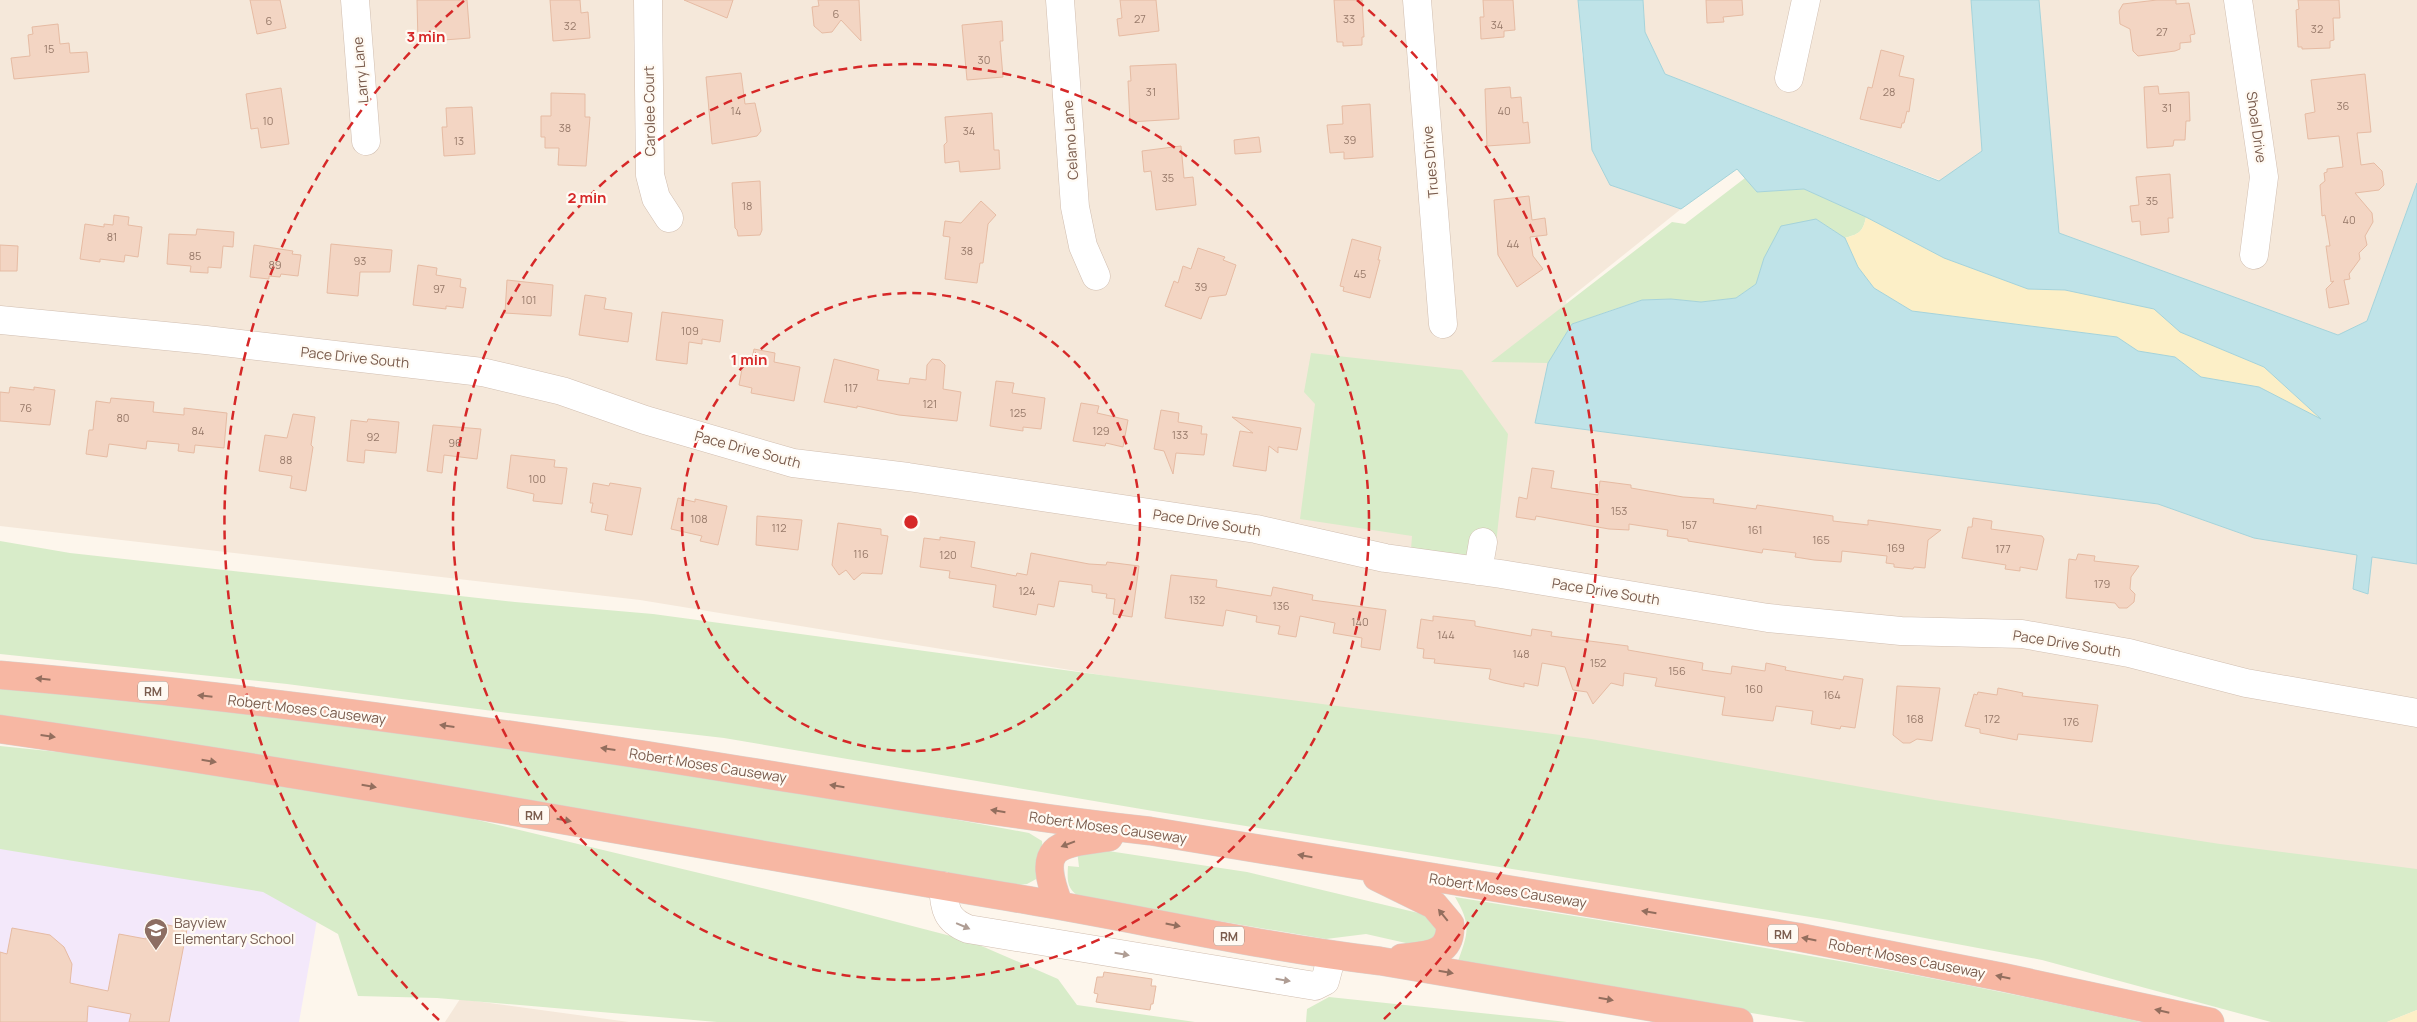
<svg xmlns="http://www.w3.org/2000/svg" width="2417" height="1022" font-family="Manrope,sans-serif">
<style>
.residential{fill:#f5e8da}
.education{fill:#f3e8fa}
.green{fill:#d8ecc9}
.sand{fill:#fcefc7}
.water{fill:#bfe3e8;stroke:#a5d3da}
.building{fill:#f3d5c3;stroke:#e6bba3}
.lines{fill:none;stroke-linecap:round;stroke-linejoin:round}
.minor-casing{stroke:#d1beb0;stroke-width:29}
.highway-casing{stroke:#dad1cd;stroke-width:29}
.minor{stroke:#fff;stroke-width:28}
.highway{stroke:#f7b7a3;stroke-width:28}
.oneway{fill:#936e5e}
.oneway2{fill:#af9d94}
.ring{fill:none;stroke:#d62828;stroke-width:2.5;stroke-dasharray:9 6}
.labels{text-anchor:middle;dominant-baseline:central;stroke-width:4.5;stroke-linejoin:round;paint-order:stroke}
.number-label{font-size:11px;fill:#987a6a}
.shield{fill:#fffaf3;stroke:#a28b7f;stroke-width:1}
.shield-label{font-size:12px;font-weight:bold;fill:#7a5c4d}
.street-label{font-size:14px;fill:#7a5c4d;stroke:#fffaf3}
.education-label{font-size:14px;fill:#785e54;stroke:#fffaf3;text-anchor:start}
.centre{fill:#d62828;stroke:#fffaf3;stroke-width:2.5}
.ring-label{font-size:15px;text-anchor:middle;font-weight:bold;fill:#d62828;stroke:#fffaf3;stroke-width:4.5;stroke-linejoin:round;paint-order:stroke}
</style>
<rect width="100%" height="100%" fill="#fdf6ec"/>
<path class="residential" d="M0,0H1578L1582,54L1610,185L1681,209L1566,301L1572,324L1535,423L2158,504L2254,538L2358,555L2353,589L2368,594L2372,557L2417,564V889L640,600L0,526Z
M1643,0H1971L1982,151L1942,181L1665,74L1645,32Z
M2039,0H2417V183L2367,321L2338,335L2059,233Z
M460,999L629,1022H445Z"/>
<path class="education" d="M0,821L324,880L299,1022H0Z"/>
<path class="green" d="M1745,178L1757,192L1804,189L1866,217C1863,232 1859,234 1845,238L1816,219L1764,258L1756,284L1736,298L1701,302L1671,299L1642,300L1615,309L1572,324L1548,363L1491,362L1672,222L1685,224Z
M1311,353L1462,370L1508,434L1494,562L1411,549L1412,536L1300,519L1315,404L1304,392Z
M0,541L70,553L515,602L653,614L1123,678L1591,739L1935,800L2220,844L2417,869V1010L2387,1022H2271L2042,960L1829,920L1153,811L724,738L516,714L287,684L0,654Z
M0,687L484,739L757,783L1029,833L1042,841L1043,851L1040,877L1027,884L1006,887L0,719Z
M0,746L165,763L419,806L816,901L970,941L1058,979L1077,1005L1195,1022H717L437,998L358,996L338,934L263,892L0,849Z
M1082,847L1247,872L1431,916L1442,931L1428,948L1366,934L1326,939L1082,898C1067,890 1067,882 1068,866L1079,867L1077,850Z
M1455,897C1685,934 1914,970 2141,1022H1806L1457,964C1468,933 1472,926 1455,897Z
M1329,997L1539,1019L1567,1022H1306L1307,1009Z"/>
<path class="sand" d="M1866,217L1944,258L2028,289L2065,290L2155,309L2180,332L2264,367L2323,421L2259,387L2201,377L2175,357L2138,351L2117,337L1912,311L1874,288L1858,267L1845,238C1859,234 1863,232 1866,217Z
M2417,1010V1022H2387Z"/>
<path class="water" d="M1578,0H1643L1645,32L1665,74L1939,181L1982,151L1971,0H2039L2059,233L2338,335L2367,321L2417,183V564L2372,557L2368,594L2353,589L2357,555L2254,538L2158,504L1535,423L1548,363L1572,324L1642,300L1671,299L1701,302L1736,298L1756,284L1764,258L1781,226L1816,219L1845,238L1858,267L1874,288L1912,311L2117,337L2138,351L2175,357L2201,377L2259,387L2321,419L2264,367L2180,332L2154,309L2065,290L2028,289L1944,258L1866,217L1804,189L1757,192L1737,169L1681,209L1610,185L1592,150Z"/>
<path class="building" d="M250,0H280L286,28L257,34Z
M417,0H467L470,38L418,42Z
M550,0H580L581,13L588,12L590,38L553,41Z
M684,0H733L727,18Z
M818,0H859L861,41L841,20L832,32L822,33L814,26L812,7L819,6Z
M1120,0H1156L1159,31L1119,36L1117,19L1122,18Z
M1334,0H1362L1364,37H1362V45L1343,46V42H1337Z
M1483,0H1513L1515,30L1504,31V37L1481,39L1480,17H1484Z
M1706,0H1742L1743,15L1723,17L1724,22L1707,23Z
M2157,0H2176V4L2189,3L2195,34L2190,35L2191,42L2180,43V49L2175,51L2138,56L2133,51L2130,29L2120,24L2119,11L2123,4Z
M2298,0H2339L2340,18H2333L2334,40L2330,41V48L2302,49V47H2298L2296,10L2299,9Z
M1002,21L1003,41H1000L1003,77L967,80L962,25Z
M58,24L60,44L69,43L70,53L87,52L89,72L14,79L11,58L30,56L28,35L33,34L32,27Z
M1881,50L1904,56L1899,76L1914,79L1909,112L1907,111L1904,123H1902L1901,128L1860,119L1868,87L1872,88Z
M1176,64L1179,119L1130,122L1128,81H1131L1130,66Z
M741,73L745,104L755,103L761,131L757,136L712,144L706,77Z
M2365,74L2371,132L2357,133L2361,165L2374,163L2382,171L2384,185L2379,190L2355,193L2372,213L2373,222L2365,236L2367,245L2359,253L2360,259L2349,274L2350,279L2344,280L2349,304L2329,308L2326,289L2334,281L2331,282L2326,246H2330L2325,215L2322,216L2320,185L2325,181L2324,173L2327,172V169L2343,167L2339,136L2308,139L2305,114L2315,112L2311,80Z
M2158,86L2159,94L2189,92L2190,121H2186L2185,140H2174L2173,146L2147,148L2144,87Z
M1510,87L1511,98L1521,97L1523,123L1528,122L1530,143L1487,146L1485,89Z
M281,88L289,144L261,148L258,128L251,129L246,94Z
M551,93L585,94V117H590L586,166L558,165L559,148H545V137H541V116H551Z
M1370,104L1373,157L1344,159V152L1330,153L1327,125L1343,124L1342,106Z
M472,107L475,154L444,156L442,127H447L446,108Z
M992,113L994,150H999L1000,169L960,172L959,161L945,163L944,145L947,142L945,117Z
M1259,137L1261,152L1235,154L1234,140Z
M1181,146L1184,178L1193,177L1196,205L1156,210L1151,171L1144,172L1142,151Z
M2170,174L2173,218H2168L2169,232L2141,235L2140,221L2132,222L2130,206L2139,205L2136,177Z
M760,181L762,230L760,235L738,236L737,230L735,228L732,183Z
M1529,196L1532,220L1545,218L1547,235L1530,237L1533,256L1543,269L1517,287L1498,255L1494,200Z
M981,201L996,215L988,224L983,263H980L977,283L945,279L950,237L943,236L945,221L961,223Z
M114,215L129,217L128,225L142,227L138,257L125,255L124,262L100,259V262L80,259L85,224L104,227V224L113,225Z
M197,229L234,232L233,247L223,246L221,268L208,267V273L190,272L191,266L167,264L169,234L196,235Z
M1352,239L1381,247L1378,260H1380L1370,298L1343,291L1344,287L1340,286Z
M331,244L392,250L390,272H360L358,296L327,293Z
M0,245L18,246L17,271H0Z
M254,245L293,251L292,254L301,255L298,276L281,274L280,277L269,276V279L250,277Z
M1198,248L1225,257L1223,260L1236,265L1226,295L1209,297L1201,319L1165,306L1174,281L1178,283L1183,266L1191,269Z
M418,265L437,268L436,275L461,279L460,287L466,288L463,308L446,306V309L413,305Z
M507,280L553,285L551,316L505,313Z
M585,295L606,298L604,309L632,313L628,342L579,335Z
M662,312L723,320L720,342L702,339V344L689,342L687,364L656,360Z
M754,349L775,353L774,362L800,367L794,401L751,393L752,388L739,385L744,358L752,359Z
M834,359L879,370L877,380L909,384L910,378L926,380L927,365L932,359L940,360L945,365L943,389L961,392L957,421L899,415L857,406V408L824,402Z
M996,381L1014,383L1012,393L1045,398L1041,429L1023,427V431L990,426Z
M10,387L34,390V387L55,390L50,425L0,421V392L9,393Z
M111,398L154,402L153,412L184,415V408L227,413L224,448L195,445L194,453L178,451L179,444L147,441L146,449L109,444L107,457L86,454L89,430H93L96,401L110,403Z
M1081,403L1099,406L1097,413L1128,420L1123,447L1106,443L1105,446L1073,441Z
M1161,410L1179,413L1178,422L1202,426L1201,434H1207L1204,455L1176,453L1173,474L1164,451L1154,449Z
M293,414L315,417L311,445L313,447L306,491L290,488L292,476L259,471L265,435L287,438Z
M1232,417L1301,428L1297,450L1278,447V453L1269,446L1266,471L1233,466L1240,431L1253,433Z
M368,419L399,422L396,453L365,450L364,463L347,461L351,420L367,422Z
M433,425L481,429L477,459L444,455L442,473L427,471Z
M511,455L555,460L554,467L567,468L562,504L533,501L534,494L507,488Z
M1532,468L1554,471L1551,488L1598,495L1600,481L1631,485V488L1683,497L1714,499L1713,503L1756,509L1757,505L1833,516V521L1868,525V520L1941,530L1928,540L1925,568L1914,567L1913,569L1894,567V564L1886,563L1887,556L1842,551L1841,562L1814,560L1795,557L1796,553L1763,549L1762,553L1688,541V539L1667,536L1668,530L1629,524V530L1609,529L1536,516L1535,520L1516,517L1519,497L1527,499Z
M593,483L609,486L610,483L641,488L632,535L605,530L608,515L591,512L593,503H590Z
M678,498L695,502V499L727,506L718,545L700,541L702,536L671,529Z
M757,516L802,520L798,550L756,545Z
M1973,518L1992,521L1991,529L2042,536L2044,539L2037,570L2020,567V571L2005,569L2006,565L1962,558L1968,527H1972Z
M838,523L881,529V535L888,536L882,574L862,573L854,580L846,570L839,575L832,565Z
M940,537L975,542L971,567L1016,576L1017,573L1027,575L1031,553L1089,564L1106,565L1107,562L1139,566L1132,617L1113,614L1115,599L1106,598L1107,594L1092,592V585L1059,581L1054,607L1038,604L1036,615L993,607L996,585L949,578L950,571L920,567L924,538L940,540Z
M2078,554L2095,556L2094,561L2139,566L2131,577L2130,589L2135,594L2134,602L2127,608H2119L2115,603L2066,598L2069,559L2076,560Z
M1171,575L1217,580L1216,587L1271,596L1273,587L1313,595L1312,600L1386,610L1380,650L1361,647L1362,638L1333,633L1335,623L1300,616L1296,637L1278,634L1280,626L1256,622L1257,616L1226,610L1223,626L1165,618Z
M1433,616L1475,621V626L1531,636L1532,629L1552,632L1551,636L1628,646V650L1703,663L1702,670L1731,674L1732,666L1765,671L1766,663L1786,667L1785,670L1843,680L1844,676L1863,679L1855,728L1841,726L1840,729L1811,724L1813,711L1776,706L1773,721L1722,715L1725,697L1655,686L1657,678L1624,673L1623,686L1611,683L1593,704L1587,692L1573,690L1565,667L1542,663L1538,686L1524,683V687L1504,683L1489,679L1491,669L1434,663L1435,659L1423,658L1424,649L1417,648L1421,619L1433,621Z
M1897,686L1940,688L1932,741L1917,739L1910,743H1903L1893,735Z
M1998,688L2023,693L2022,696L2098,705L2092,742L2018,734L2017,740L1980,733V729L1965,726L1974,694L1977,695L1978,692L1997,695Z
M158,923L187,929L169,1022H129L131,1014L88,1006L87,1022H0V952L7,954L12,928L50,935L64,947L72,964L70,983L108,991L119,934L146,939L147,932L156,934Z
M1104,972L1152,979L1151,986H1156L1153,1004H1151L1150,1010L1096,1002L1098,994L1094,993L1097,977H1103Z"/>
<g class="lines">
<g class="minor-casing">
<path id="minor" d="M355,0L366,141
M648,0L650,175L656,198L669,218
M1060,0L1075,207L1083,246L1096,276
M1417,0L1443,324
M2238,0L2264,177L2254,255
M1789,78L1806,0
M0,320L206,340L482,372L562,391L645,420L793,463L908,477L1256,529L1385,558L1501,574L1768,618L1901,631L2022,634L2129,653L2246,683L2417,713
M1478,571L1483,542
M943,886C945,908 945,920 968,929L1315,986L1325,981L1332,955"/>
</g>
<g class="highway-casing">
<path id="highway" d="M0,675C211,693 422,721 631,753C804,779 976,812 1150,831L1798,937L2002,977L2210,1022
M0,729C344,778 685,843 1027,900C1145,920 1262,947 1380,961L1739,1022
M1377,877L1434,905L1450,924C1452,956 1426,955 1402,958
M1059,905C1036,845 1056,844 1109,837"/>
</g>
<use href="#minor" class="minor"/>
<use href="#highway" class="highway"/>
</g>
<defs><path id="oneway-solid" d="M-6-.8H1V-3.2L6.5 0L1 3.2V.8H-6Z" transform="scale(1.25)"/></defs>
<g class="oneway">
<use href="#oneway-solid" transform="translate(43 679) rotate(-174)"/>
<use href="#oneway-solid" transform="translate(205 696) rotate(-174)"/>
<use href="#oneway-solid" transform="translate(447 726) rotate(-172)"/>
<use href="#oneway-solid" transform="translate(48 736) rotate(8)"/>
<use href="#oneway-solid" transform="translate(608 749) rotate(-172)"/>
<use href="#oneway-solid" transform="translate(209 761) rotate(9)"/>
<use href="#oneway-solid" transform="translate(369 786) rotate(10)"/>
<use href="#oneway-solid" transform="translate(837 786) rotate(-171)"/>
<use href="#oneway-solid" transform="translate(998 811) rotate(-171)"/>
<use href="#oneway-solid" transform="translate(564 820) rotate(10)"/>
<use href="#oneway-solid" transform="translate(1068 844) rotate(159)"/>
<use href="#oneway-solid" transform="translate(1305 856) rotate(-170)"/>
<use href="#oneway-solid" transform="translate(1649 912) rotate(-171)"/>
<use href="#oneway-solid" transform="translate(1443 915) rotate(-129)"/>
<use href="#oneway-solid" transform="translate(1173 925) rotate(11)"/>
<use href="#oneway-solid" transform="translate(1809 939) rotate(-169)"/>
<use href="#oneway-solid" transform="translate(1446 972) rotate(10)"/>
<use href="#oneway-solid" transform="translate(2003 977) rotate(-168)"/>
<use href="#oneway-solid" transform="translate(1606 999) rotate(10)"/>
<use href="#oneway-solid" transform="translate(2162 1011) rotate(-167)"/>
</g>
<g class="oneway2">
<use href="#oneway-solid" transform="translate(963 926) rotate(23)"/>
<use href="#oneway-solid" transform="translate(1122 954) rotate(10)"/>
<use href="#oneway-solid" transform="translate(1283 980) rotate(9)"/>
</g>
<g class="ring">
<circle cx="911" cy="522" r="229"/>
<circle cx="911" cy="522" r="458"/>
<path d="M439 1020A686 686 0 0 1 465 0M1357 0A686 686 0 0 1 1383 1020"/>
</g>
<defs>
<g id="school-pin" transform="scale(1.25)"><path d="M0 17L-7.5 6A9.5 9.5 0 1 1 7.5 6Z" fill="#8d6e63" stroke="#fffaf3"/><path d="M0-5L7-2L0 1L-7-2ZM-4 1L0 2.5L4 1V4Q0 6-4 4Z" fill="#fff"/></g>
</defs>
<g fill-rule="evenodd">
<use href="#school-pin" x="156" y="930"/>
</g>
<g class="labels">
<g class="number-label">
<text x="836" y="13">6</text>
<text x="1140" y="18">27</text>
<text x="1349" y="18">33</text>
<text x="269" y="20">6</text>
<text x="1497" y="24">34</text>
<text x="570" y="25">32</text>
<text x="2317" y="28">32</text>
<text x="2162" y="31">27</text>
<text x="49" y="48">15</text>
<text x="984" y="59">30</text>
<text x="1151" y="91">31</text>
<text x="1889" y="91">28</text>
<text x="2343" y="105">36</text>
<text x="2167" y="107">31</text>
<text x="736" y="110">14</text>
<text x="1504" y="110">40</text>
<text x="268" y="120">10</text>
<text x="565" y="127">38</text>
<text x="969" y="130">34</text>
<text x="1350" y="139">39</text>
<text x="459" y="140">13</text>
<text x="1168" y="177">35</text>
<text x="2152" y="200">35</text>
<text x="747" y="205">18</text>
<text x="2349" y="219">40</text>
<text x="112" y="236">81</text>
<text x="1513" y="243">44</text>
<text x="967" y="250">38</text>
<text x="195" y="255">85</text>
<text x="360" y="260">93</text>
<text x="275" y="264">89</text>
<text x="1360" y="273">45</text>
<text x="1201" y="286">39</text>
<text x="439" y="288">97</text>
<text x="529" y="299">101</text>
<text x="690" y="330">109</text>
<text x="851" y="387">117</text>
<text x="930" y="403">121</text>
<text x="26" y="407">76</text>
<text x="1018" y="412">125</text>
<text x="123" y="417">80</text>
<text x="198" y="430">84</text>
<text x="1101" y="430">129</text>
<text x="1180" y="434">133</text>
<text x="373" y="436">92</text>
<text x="455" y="442">96</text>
<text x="286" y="459">88</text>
<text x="537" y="478">100</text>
<text x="1619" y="510">153</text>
<text x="699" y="518">108</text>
<text x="1689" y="524">157</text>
<text x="779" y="527">112</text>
<text x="1755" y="529">161</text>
<text x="1821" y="539">165</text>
<text x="1896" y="547">169</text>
<text x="2003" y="548">177</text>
<text x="861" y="553">116</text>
<text x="948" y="554">120</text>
<text x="2102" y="583">179</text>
<text x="1027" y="590">124</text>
<text x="1197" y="599">132</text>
<text x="1281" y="605">136</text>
<text x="1360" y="621">140</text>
<text x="1446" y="634">144</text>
<text x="1521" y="653">148</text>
<text x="1598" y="662">152</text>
<text x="1677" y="670">156</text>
<text x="1754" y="688">160</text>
<text x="1832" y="694">164</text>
<text x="1915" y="718">168</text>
<text x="1992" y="718">172</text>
<text x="2071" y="721">176</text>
</g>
<g class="shield">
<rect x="138" y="681.5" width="30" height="19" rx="4"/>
<rect x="519" y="805.5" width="30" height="19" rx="4"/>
<rect x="1768" y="924.5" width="30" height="19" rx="4"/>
<rect x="1214" y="926.5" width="30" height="19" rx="4"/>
</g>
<g class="shield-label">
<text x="153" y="691">RM</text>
<text x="534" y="815">RM</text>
<text x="1783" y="934">RM</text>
<text x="1229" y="936">RM</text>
</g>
<g class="street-label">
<text transform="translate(360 70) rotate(-95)">Larry Lane</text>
<text transform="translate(649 111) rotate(-91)">Carolee Court</text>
<text transform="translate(2257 127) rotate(82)">Shoal Drive</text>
<text transform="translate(1070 140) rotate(-94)">Celano Lane</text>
<text transform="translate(1430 162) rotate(-95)">Trues Drive</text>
<text transform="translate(355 357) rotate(6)">Pace Drive South</text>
<text transform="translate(748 449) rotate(15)">Pace Drive South</text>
<text transform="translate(1207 522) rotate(9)">Pace Drive South</text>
<text transform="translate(1606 591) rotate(9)">Pace Drive South</text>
<text transform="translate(2067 643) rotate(9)">Pace Drive South</text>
<text transform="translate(307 709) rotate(7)">Robert Moses Causeway</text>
<text transform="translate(708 765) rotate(9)">Robert Moses Causeway</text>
<text transform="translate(1108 827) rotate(8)">Robert Moses Causeway</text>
<text transform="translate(1508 890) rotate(9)">Robert Moses Causeway</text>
<text transform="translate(1907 958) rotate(11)">Robert Moses Causeway</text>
</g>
<g class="education-label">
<text x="174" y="922">Bayview<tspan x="174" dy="16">Elementary School</tspan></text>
</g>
</g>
<circle cx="911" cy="522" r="8" class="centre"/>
<g class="ring-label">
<text x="426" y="42">3 min</text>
<text x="587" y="203">2 min</text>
<text x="749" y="365">1 min</text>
</g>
</svg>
